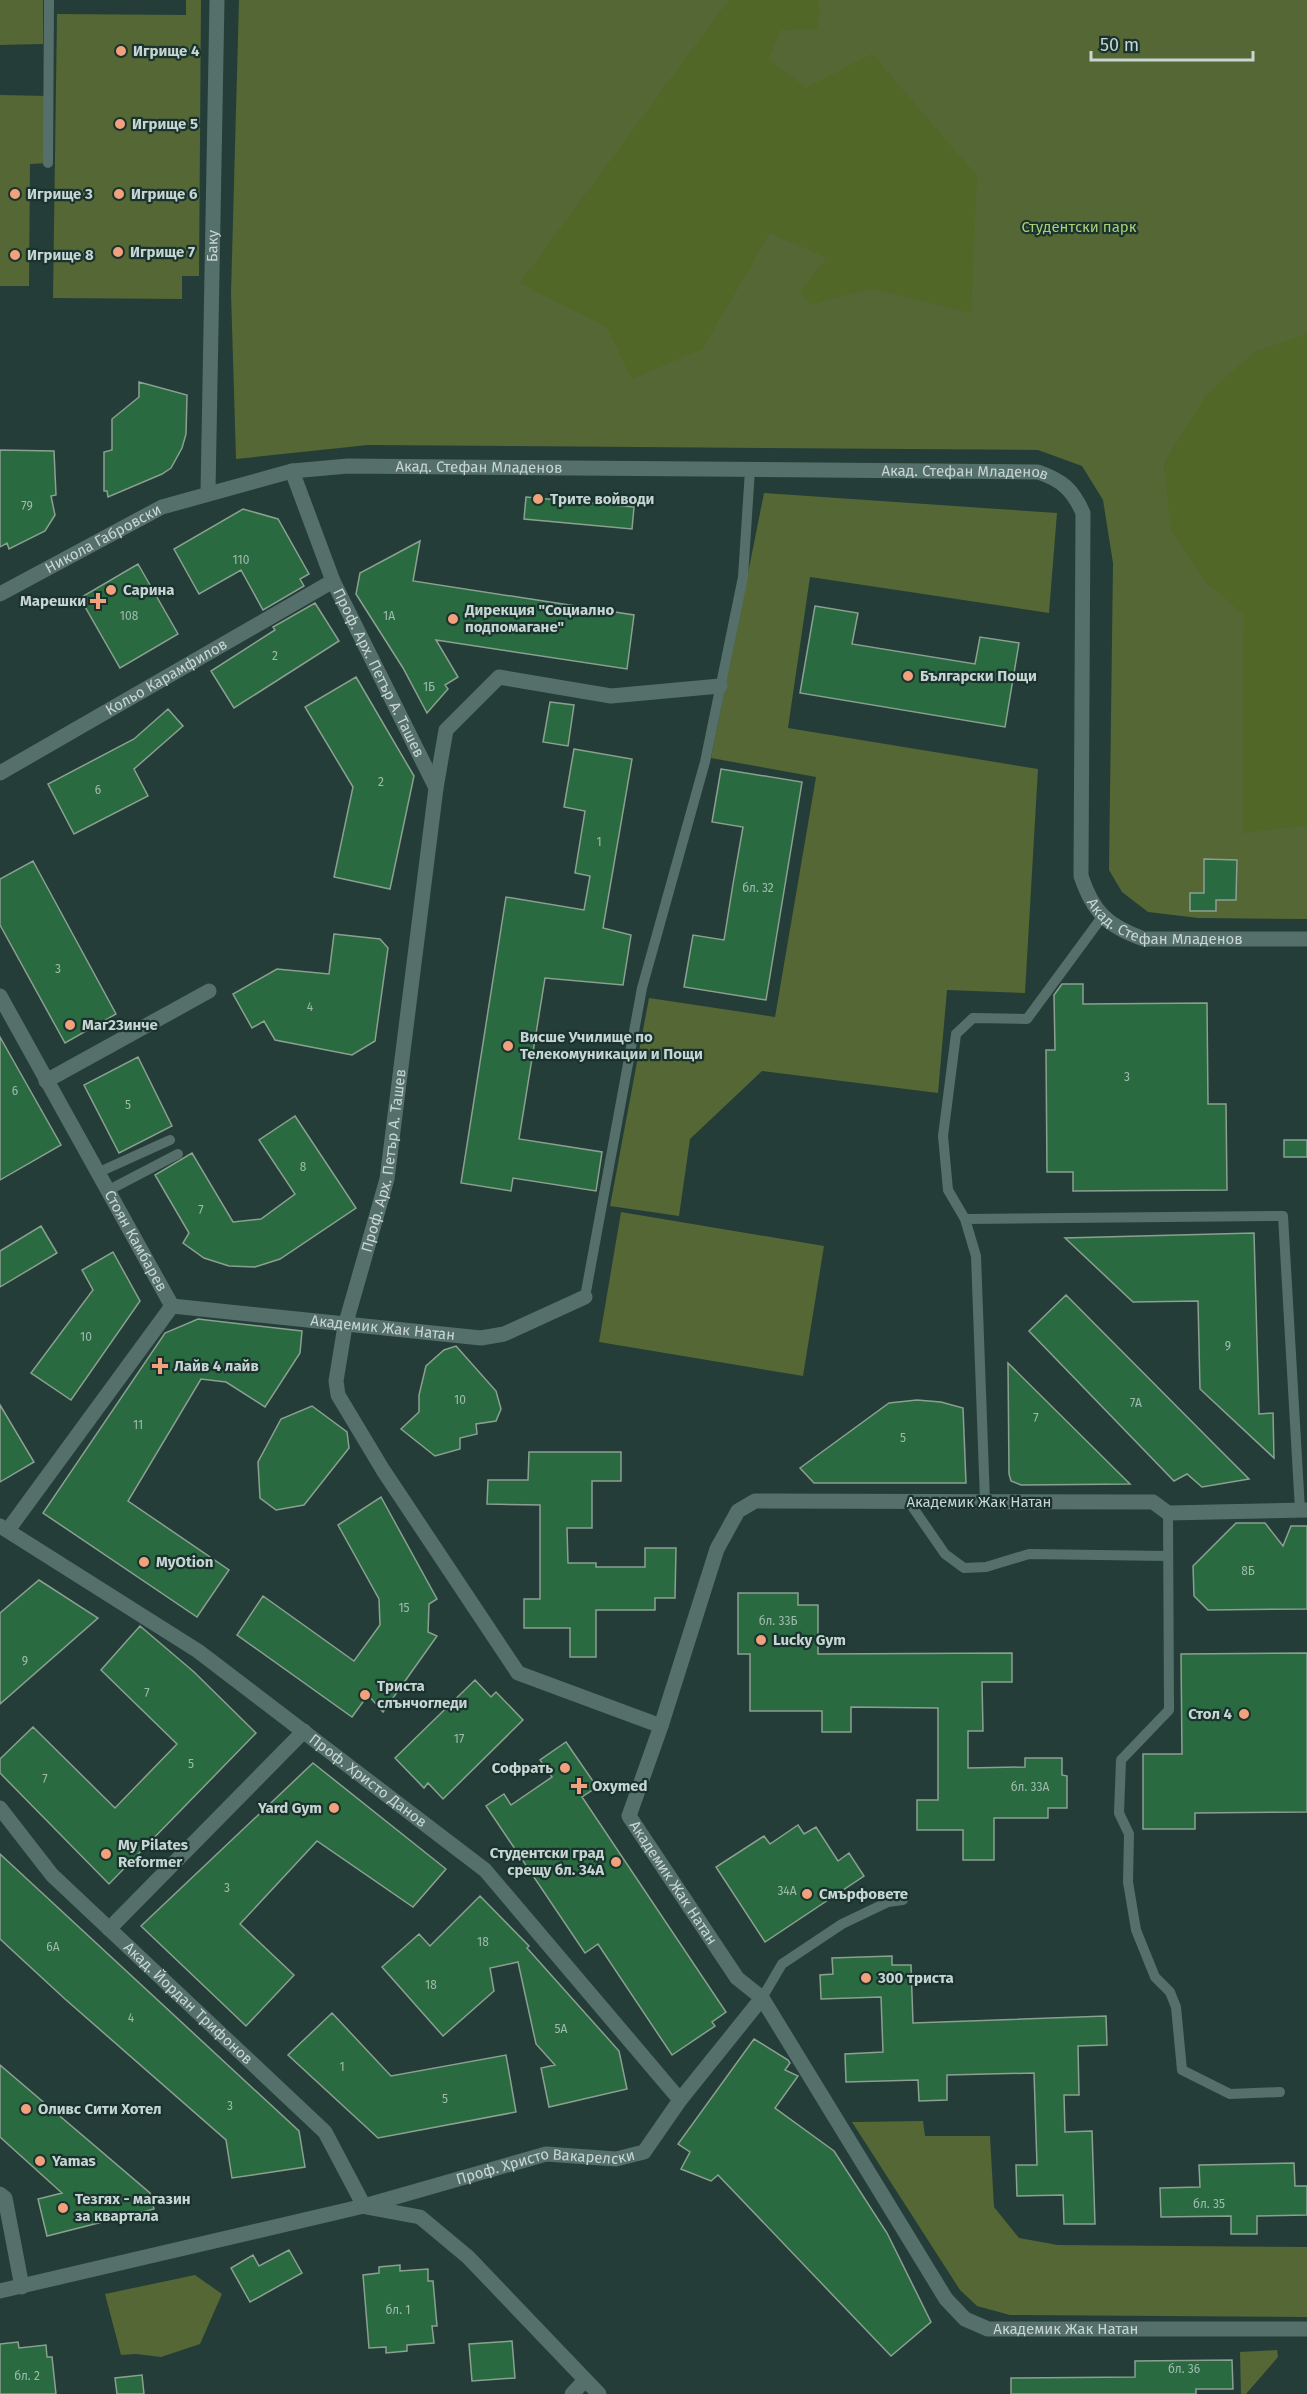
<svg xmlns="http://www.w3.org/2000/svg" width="1307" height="2394" font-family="'Fira Sans',sans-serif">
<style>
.green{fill:#546734}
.forest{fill:#506728}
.building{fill:#296a41;stroke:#8ca091;stroke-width:1.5}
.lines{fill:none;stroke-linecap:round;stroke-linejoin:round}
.service{stroke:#556f6a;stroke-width:10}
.minor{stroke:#556f6a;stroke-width:15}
.tertiary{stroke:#556f6a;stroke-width:15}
.poi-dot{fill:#f1a17b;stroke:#1a332e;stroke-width:2}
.labels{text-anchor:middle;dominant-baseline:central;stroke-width:4.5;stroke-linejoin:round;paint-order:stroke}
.number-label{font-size:12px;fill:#a0bbae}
.poi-label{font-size:15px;font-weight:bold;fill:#c7d6d2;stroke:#1a332e;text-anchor:start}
.park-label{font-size:15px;fill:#abce73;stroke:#1a332e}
.street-label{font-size:15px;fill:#c7d6d2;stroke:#1a332e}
</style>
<rect width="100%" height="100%" fill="#243d38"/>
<path class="green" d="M0,0H43V44L0,45Z
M186,0H201L199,276H182V299L53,298L57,14L186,15Z
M239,0H1307V919L1198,918L1148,912L1122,892L1109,870L1113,563L1103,500L1082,466L1038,450L368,445L236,459L231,293Z
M0,95L48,96V163L30,164L29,286H0Z
M764,493L1057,513L1049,613L810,577L788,728L1038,769L1025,993L947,990L938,1093L762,1071L690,1139L679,1216L610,1206L649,998L775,1017L816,777L711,758Z
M621,1212L824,1246L803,1376L599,1342Z
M923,2121L925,2136H990L994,2207L1019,2238L1058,2245L1307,2247V2317L1010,2315L977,2306L960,2290L852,2122Z
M195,2275L222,2294L200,2344L161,2357L136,2354L121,2355L105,2294Z
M1277,2350L1278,2357L1246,2394H1241L1240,2352Z"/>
<path class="forest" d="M729,0H817L820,11L817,29L781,30L768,59L806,88L872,54L977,176L971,313L870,288L812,305L799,293L827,258L770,233L702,349L632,379L607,327L520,283Z
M1307,334V825L1243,833L1244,615L1205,581L1171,530L1164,463L1207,394L1255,352Z"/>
<path class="building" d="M139,382L187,395L186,434L182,448L171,468L162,474L108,497L107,491H104V452L112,450V419L139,397Z
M0,450L54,451L56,495L51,496L55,515L45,531L9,549L7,543L0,547Z
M526,497L634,507L632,529L524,519Z
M243,509L278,519L309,574L300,579L304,586L263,610L241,570L199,594L174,549Z
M420,541L413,581L634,615L627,669L436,640L458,677L445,685L448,689L427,713L403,668L356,594L360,573Z
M138,564L178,634L120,668L80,598Z
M315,603L339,641L234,708L211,671L275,630L273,627Z
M815,606L858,613L852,644L975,664L980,637L1019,643L1005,727L800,693Z
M356,677L414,776L390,889L334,877L353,787L305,707Z
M550,702L574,705L568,746L543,742Z
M168,709L183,726L134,769L148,796L74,834L48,784L134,739Z
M574,749L632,759L603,928L631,935L623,985L545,978L519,1139L602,1152L596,1191L513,1178L511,1191L461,1183L506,897L584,910L590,876L575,873L585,811L564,807Z
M721,769L802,782L766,1000L684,987L693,935L724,940L733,884L743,827L712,822Z
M1204,859L1237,860L1236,900H1216V911H1190V893H1204Z
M33,861L116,1014L65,1043L0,925V879Z
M334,934L380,939L388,948L375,1041L352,1055L275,1040L264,1021L252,1028L233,994L277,969L329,974Z
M1062,984H1083V1004L1207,1003L1208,1104H1226L1227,1190L1073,1191V1172H1047L1046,1050H1055L1054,995Z
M0,1037L61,1145L0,1180Z
M138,1057L172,1126L119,1153L84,1085Z
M295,1116L356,1208L280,1259L255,1267L229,1266L204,1258L183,1243L189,1233L155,1175L192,1153L233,1222L261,1219L295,1194L259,1140Z
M1284,1140H1307V1157H1284Z
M41,1226L57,1253L0,1287V1251Z
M1254,1233L1259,1414L1273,1413L1274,1458L1200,1389L1198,1301L1133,1302L1065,1238Z
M113,1252L140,1301L71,1400L31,1373L93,1290L82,1270Z
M1066,1295L1216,1446L1249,1479L1202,1487L1187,1474L1174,1481L1029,1331Z
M198,1319L302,1331L300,1353L265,1407L226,1382L201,1379L128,1501L229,1570L197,1617L43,1513L165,1333Z
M456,1346L496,1391L501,1409L496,1421L476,1424L477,1434L460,1438V1449L435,1456L401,1429L419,1412V1395L426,1366L444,1350Z
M1008,1363L1130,1484L1021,1485L1011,1481L1009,1474Z
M917,1400L941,1402L963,1408L966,1483H814L800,1468L889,1403Z
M0,1405L34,1462L0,1482Z
M312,1406L347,1432L349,1448L304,1505L276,1510L260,1498L258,1462L281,1419Z
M529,1452H621V1481H592V1528H567L568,1563H596V1567H645V1548H676L675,1598H655V1610H596V1657H570V1628H524V1599H540V1505L487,1504L488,1480H528Z
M381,1497L437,1599L429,1604L428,1632L437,1636L383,1712L368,1695L352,1717L237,1635L263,1596L354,1661L380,1625L379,1599L338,1525Z
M1236,1523H1265L1283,1546L1291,1526H1307V1609L1208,1610L1194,1596L1193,1566Z
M39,1580L98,1618L0,1704V1613Z
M738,1593H798V1605H818V1654L1012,1653V1682H982L983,1731H968V1768L1025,1767V1758H1062V1775L1067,1776V1808H1048V1818H994V1860H963V1830H917V1800H938V1708L851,1707V1732H822V1711H750V1654H738Z
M140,1626L194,1672L256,1733L109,1884L0,1773V1759L33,1727L115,1808L177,1744L101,1670Z
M1307,1653V1812L1195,1813V1829H1143V1754H1182L1181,1654Z
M475,1680L491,1697L496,1692L523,1720L443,1799L428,1783L424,1788L395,1758Z
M566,1742L597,1787L582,1797L726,2012L712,2022L715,2026L672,2055L598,1944L585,1953L486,1806L504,1794L511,1805L552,1777L540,1760Z
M313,1763L446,1869L413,1907L317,1841L240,1924L294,1975L246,2026L141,1926Z
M798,1825L804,1834L816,1827L838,1861L849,1853L864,1876L765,1942L716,1867L764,1836L770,1844Z
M0,1854L299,2131L305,2167L232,2178L226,2140L65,1999L0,1939Z
M480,1896L529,1946L527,1948L619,2051L627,2089L549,2107L541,2068L555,2065L536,2044L518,1962L490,1968L494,1991L443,2036L382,1967L419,1934L430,1946Z
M892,1956V1965H911L913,2023L1106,2016L1107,2045L1078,2046L1079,2095H1064L1065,2132L1092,2131L1095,2224H1064L1063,2195L1017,2196L1016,2165H1037L1034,2073L947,2075V2100L919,2101L918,2080L846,2082L845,2054L883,2052L881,1997L821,1999L820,1975L833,1974L832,1958Z
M332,2013L391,2076L506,2055L516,2112L378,2138L288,2055Z
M754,2039L788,2060L790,2063L785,2070L798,2076L775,2108L834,2151L887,2233L931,2322L891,2356L718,2175L711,2181L681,2169L690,2152L678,2144Z
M0,2065L150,2193L154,2209L47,2236L38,2199L62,2193L0,2137Z
M1294,2163L1295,2186H1307V2215L1257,2216V2234H1231V2216L1161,2217L1160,2188L1200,2187L1199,2165Z
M289,2250L302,2273L250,2302L231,2268L253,2255L259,2266Z
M400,2265V2271L428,2269V2281H433L437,2326H432L434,2343L407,2345V2351L386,2353V2347L369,2348L363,2275L379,2273V2267Z
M512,2341L515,2378L472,2381L469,2344Z
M18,2342L19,2348L46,2345L47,2357H52L56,2394H0V2344Z
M1232,2360L1233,2389H1196V2394H1011V2378L1135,2377V2361Z
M142,2375L144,2394H117L115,2378Z"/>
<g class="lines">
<path class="service" d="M48,163L49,0
M97,1173L170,1140
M107,1191L178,1154
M965,1219L1283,1216L1300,1510
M585,1297L642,988L705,762L743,577L750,470
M985,1501L976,1256L965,1219L948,1190L943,1136L956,1034L973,1018L1027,1019L1102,917
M909,1502L945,1554L964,1568L986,1567L1029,1554L1168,1556
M1168,1513L1169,1710L1121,1760L1119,1813L1129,1834L1128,1882L1136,1930L1155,1977L1170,1992L1176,2007L1182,2070L1230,2094L1280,2092
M762,1998L782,1964L842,1924L888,1902L903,1900"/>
<g class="minor">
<path id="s1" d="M292,471L333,581L436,788"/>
<path id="s2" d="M208,492L217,0"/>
<path id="s3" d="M0,773L333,581"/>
<path id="s4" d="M0,996L172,1306L8,1530"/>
<path d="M46,1081L209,991"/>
<path id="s5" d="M172,1306L481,1338L504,1334L585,1297"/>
<path id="s6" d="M1307,1510L1168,1513L1153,1502L755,1501L738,1511L717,1549L661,1726L629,1816L737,1978L762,1998L946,2299L965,2319L988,2329H1307"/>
<path id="s7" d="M0,1526L198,1651L485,1870L680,2100"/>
<path id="s8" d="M661,1726L518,1673L383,1470L338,1395L336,1381L345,1326L387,1179L436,788L446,730L499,677L611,696L720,686"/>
<path id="s9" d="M0,1808L52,1875L325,2132L364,2206"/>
<path d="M109,1929L304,1731"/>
<path d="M0,2194L5,2198L22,2287"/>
<path d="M366,2207L420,2217L468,2257L599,2394"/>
<path id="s10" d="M0,2291L364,2206L546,2154L616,2159L644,2152L680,2100L762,1998"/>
<path d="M572,2394L585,2380"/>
</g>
<path class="tertiary" id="s11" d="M0,594L162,507L292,471L348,466L1038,472C1062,480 1073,490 1083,513L1081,876C1093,912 1107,926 1144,939H1307"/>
</g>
<g class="poi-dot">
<circle cx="121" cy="51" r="6"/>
<circle cx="120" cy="124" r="6"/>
<circle cx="15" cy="194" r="6"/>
<circle cx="119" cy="194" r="6"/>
<circle cx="118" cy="252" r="6"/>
<circle cx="15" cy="255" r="6"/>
<circle cx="538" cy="499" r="6"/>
<circle cx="111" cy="590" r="6"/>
<path d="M95 592h6v6h6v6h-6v6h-6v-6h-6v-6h6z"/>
<circle cx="453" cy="619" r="6"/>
<circle cx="908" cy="676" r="6"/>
<circle cx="70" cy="1025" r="6"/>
<circle cx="508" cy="1046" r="6"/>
<path d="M157 1357h6v6h6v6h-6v6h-6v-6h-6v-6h6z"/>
<circle cx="144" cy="1562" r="6"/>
<circle cx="761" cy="1640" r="6"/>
<circle cx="365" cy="1695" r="6"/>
<circle cx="1244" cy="1714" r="6"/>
<circle cx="565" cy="1768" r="6"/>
<path d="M576 1777h6v6h6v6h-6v6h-6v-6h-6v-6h6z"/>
<circle cx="334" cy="1808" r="6"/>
<circle cx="106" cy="1854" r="6"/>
<circle cx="616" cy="1862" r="6"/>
<circle cx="807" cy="1894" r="6"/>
<circle cx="866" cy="1978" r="6"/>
<circle cx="26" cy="2109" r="6"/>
<circle cx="40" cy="2161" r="6"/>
<circle cx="63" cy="2208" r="6"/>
</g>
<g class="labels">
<g class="number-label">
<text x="27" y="506">79</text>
<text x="241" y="560">110</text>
<text x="129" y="616">108</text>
<text x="389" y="616">1А</text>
<text x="275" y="656">2</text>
<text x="429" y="687">1Б</text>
<text x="381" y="782">2</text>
<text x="98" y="790">6</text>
<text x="599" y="842">1</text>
<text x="758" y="888">бл. 32</text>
<text x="58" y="969">3</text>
<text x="310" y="1007">4</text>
<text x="1127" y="1077">3</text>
<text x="15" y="1091">6</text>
<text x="128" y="1105">5</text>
<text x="303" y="1167">8</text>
<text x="201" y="1210">7</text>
<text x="86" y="1337">10</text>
<text x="1228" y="1346">9</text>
<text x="460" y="1400">10</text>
<text x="1136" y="1403">7А</text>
<text x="1036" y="1418">7</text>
<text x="138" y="1425">11</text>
<text x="903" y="1438">5</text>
<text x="1248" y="1571">8Б</text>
<text x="404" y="1608">15</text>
<text x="778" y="1621">бл. 33Б</text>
<text x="25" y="1661">9</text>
<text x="147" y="1693">7</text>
<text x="459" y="1739">17</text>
<text x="191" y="1764">5</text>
<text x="45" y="1779">7</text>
<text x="1030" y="1787">бл. 33А</text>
<text x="227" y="1888">3</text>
<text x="787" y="1891">34A</text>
<text x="483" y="1942">18</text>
<text x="53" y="1947">6А</text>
<text x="431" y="1985">18</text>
<text x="131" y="2018">4</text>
<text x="561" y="2029">5А</text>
<text x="342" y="2067">1</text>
<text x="445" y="2099">5</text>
<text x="230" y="2106">3</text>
<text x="1209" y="2204">бл. 35</text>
<text x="398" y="2310">бл. 1</text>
<text x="1184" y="2369">бл. 36</text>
<text x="27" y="2376">бл. 2</text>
</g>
<g class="poi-label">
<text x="133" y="51">Игрище 4</text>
<text x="132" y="124">Игрище 5</text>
<text x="27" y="194">Игрище 3</text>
<text x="131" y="194">Игрище 6</text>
<text x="130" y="252">Игрище 7</text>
<text x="27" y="255">Игрище 8</text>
<text x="550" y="499">Трите войводи</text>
<text x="123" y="590">Сарина</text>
<text x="86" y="601" text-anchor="end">Марешки</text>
<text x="465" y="610">Дирекция "Социално<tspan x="465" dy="17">подпомагане"</tspan></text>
<text x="920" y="676">Български Пощи</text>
<text x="82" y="1025">Маг23инче</text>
<text x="520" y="1037">Висше Училище по<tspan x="520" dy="17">Телекомуникации и Пощи</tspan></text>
<text x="174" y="1366">Лайв 4 лайв</text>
<text x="156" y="1562">MyOtion</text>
<text x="773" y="1640">Lucky Gym</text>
<text x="377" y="1686">Триста<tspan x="377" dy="17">слънчогледи</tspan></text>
<text x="1232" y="1714" text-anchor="end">Стол 4</text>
<text x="553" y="1768" text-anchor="end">Софрать</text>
<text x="592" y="1786">Oxymed</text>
<text x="322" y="1808" text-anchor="end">Yard Gym</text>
<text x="118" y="1845">My Pilates<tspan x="118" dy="17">Reformer</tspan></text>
<text x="604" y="1853" text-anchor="end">Студентски град<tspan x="604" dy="17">срещу бл. 34А</tspan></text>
<text x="819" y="1894">Смърфовете</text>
<text x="878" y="1978">300 триста</text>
<text x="38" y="2109">Оливс Сити Хотел</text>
<text x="52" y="2161">Yamas</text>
<text x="75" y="2199">Тезгях - магазин<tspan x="75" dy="17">за квартала</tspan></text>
</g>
<g class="park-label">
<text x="1079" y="227">Студентски парк</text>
</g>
<g class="street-label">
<text stroke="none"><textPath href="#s2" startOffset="246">Баку</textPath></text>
<text stroke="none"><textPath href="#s11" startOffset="506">Акад. Стефан Младенов</textPath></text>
<text stroke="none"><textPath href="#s11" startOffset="992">Акад. Стефан Младенов</textPath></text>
<text stroke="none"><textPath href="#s11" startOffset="117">Никола Габровски</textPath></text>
<text stroke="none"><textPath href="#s1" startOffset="220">Проф. Арх. Петър А. Ташев</textPath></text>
<text stroke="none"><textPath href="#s3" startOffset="192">Кольо Карамфилов</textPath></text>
<text stroke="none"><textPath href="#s11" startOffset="1600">Акад. Стефан Младенов</textPath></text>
<text stroke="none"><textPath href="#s8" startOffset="724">Проф. Арх. Петър А. Ташев</textPath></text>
<text stroke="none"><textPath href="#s4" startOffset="280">Стоян Камбарев</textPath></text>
<text stroke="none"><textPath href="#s5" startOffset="212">Академик Жак Натан</textPath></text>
<text x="979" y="1502">Академик Жак Натан</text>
<text stroke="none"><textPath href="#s7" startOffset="448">Проф. Христо Данов</textPath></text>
<text stroke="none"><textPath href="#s6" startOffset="980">Академик Жак Натан</textPath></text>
<text stroke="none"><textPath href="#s9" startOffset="272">Акад. Йордан Трифонов</textPath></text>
<text stroke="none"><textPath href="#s10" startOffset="561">Проф. Христо Вакарелски</textPath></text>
<text stroke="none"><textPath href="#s6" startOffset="1610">Академик Жак Натан</textPath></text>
</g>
</g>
<path d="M1091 51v9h162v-9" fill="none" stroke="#c7d6d2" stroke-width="3"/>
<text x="1100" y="51" font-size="18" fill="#c7d6d2" stroke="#1a332e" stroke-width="4.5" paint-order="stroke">50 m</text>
</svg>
